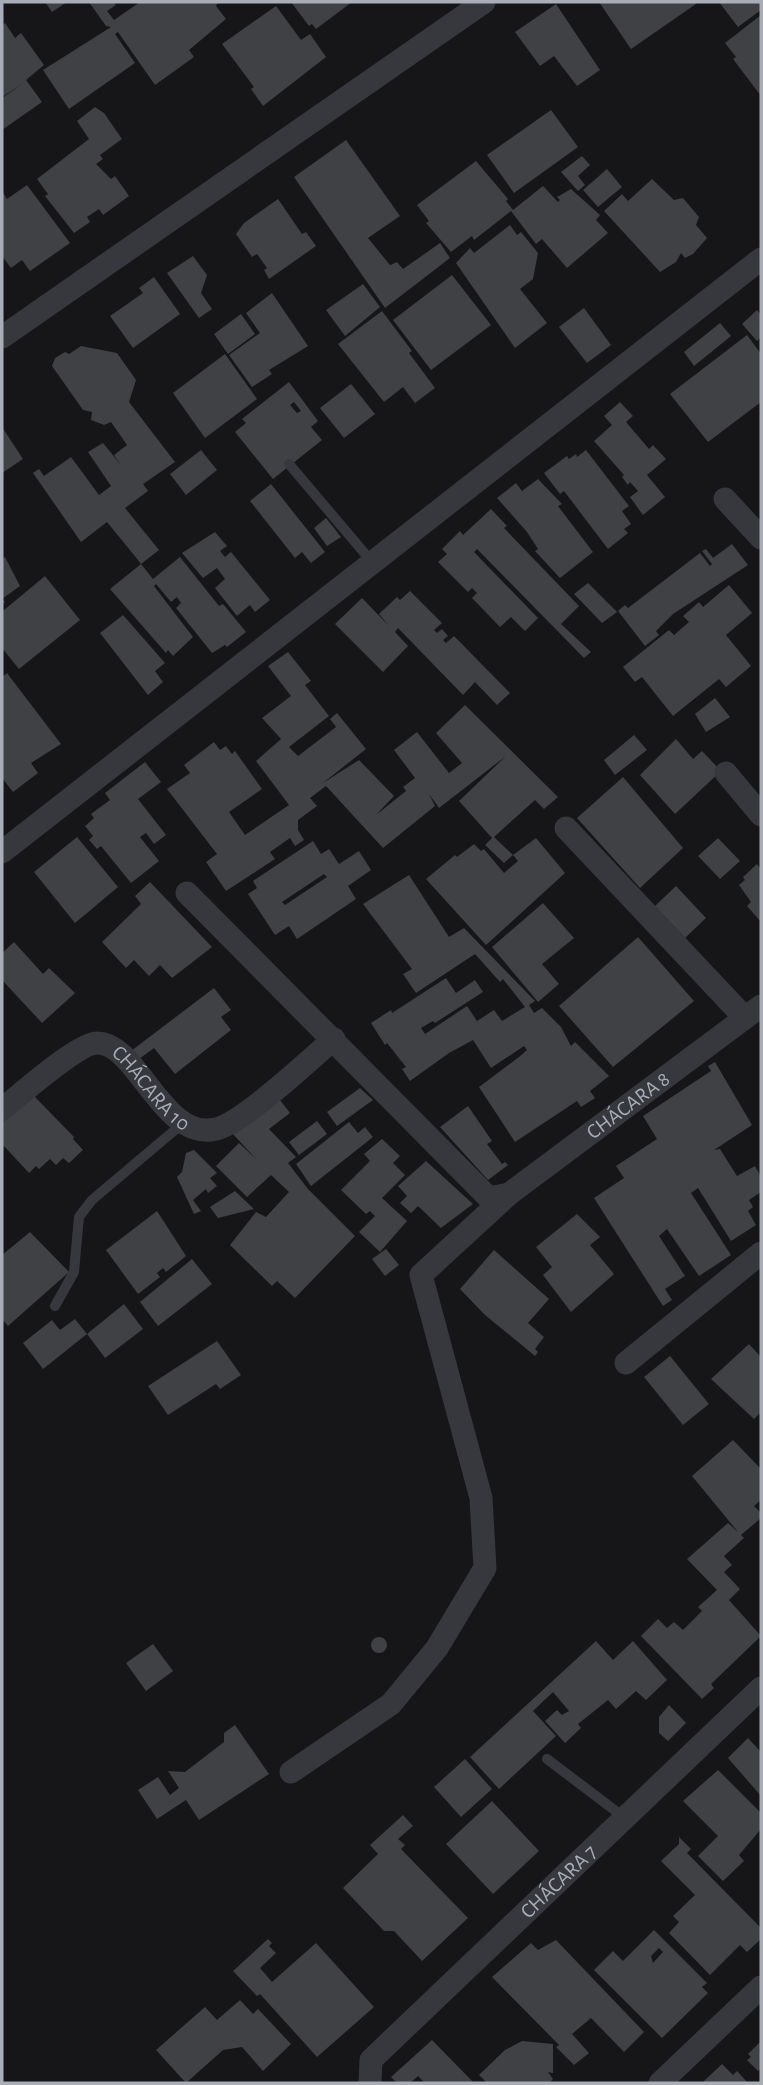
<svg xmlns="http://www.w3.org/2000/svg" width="763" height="2085" font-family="'Alegreya Sans',sans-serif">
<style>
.building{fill:#404145;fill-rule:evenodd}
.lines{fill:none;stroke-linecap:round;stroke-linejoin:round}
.lane{stroke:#37383d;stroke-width:10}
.street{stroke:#37383d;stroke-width:23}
.labels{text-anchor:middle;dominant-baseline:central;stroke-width:5;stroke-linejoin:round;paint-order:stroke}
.street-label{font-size:21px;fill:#a8adb8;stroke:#111113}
</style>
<rect width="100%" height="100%" fill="#161618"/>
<path class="building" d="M45,2H67L52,12Z
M89,2H113L116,5L107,11L114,20L140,2H218L216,6L226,19L189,50L194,57L155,85L118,32L115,34L135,63L69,109L43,70L111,27L106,26Z
M291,2H352L316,29L312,24L309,26Z
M599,2H694L696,4L631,49Z
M719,2H761V10L738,27Z
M556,4L600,70L577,86L554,56L540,66L515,32Z
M276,6L301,40L310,34L326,57L263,106L251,89L254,87L222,44Z
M761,15V96L733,59L736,57L725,43Z
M5,23L15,38L21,33L44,65L26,80L42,102L2,130V98L22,84L2,97V25Z
M95,107L104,113L122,139L100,155L103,159L96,164L111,179L115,176L129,196L103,215L99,209L87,217L90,222L74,233L45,196L48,194L37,179L89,139L77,121Z
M551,110L578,147L514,193L487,155Z
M346,140L400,216L368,238L390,265L397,262L403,269L440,243L450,258L385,308L294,177Z
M582,156L590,165L578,176L585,185L578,191L561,172Z
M476,161L508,199L506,201L513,210L543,186L558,202L560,200L557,197L571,189L600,215L596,220L608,233L567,268L542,239L536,244L511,211L474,240L472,236L451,252L426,223L429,221L417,205Z
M607,169L622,187L598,207L583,190Z
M652,179L674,200L683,198L699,217L696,225L707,238L693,254L685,258L681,253L676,262L660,272L604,211L622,194L628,201Z
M27,185L70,243L30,271L22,260L11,268L2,256V191L7,199Z
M278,199L302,234L306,232L316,246L269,279L264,270L267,268L257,254L252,257L236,234L244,223Z
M510,225L517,235L521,232L538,253L533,279L520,289L547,323L515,348L456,263L470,248L474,253Z
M193,256L207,275L201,293L212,309L199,318L167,273Z
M452,275L491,325L431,370L393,320Z
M154,277L180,314L133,348L110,316L143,293L139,288Z
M363,284L380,307L345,336L326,310Z
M272,293L308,346L269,370L272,374L252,387L229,355L260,333L246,313Z
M584,308L611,345L587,363L559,327Z
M757,310L761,315V337L757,341L742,324Z
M382,311L412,351L409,353L435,388L415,403L403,387L384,402L338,344Z
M241,314L255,334L228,354L214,334Z
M720,323L731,336L694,366L684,352Z
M747,335L761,354V402L708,442L670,394Z
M81,346L117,353L136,380L129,402L175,462L143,484L148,491L125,508L159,550L141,564L153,579L180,557L219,606L223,604L246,632L227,647L225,645L212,653L176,608L181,603L177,597L171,602L156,584L154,586L193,637L173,656L168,650L166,653L110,589L141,564L138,560L107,522L81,542L33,473L39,469L44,476L71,457L99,495L111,486L88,452L103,443L121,465L114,455L127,445L111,422L104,425L91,420L92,412L83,410L52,366L55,358L65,352L69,354Z
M225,354L257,399L205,438L173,393Z
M289,382L318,421L311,427L322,440L273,479L235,432L246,423L242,419ZM294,402L301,411L297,413L290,405Z
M351,384L375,414L344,438L320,408Z
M620,402L633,416L626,422L649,449L653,445L666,459L647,475L665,497L643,515L630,497L638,491L630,482L628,485L622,477L624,475L594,441L612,425L604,416Z
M2,427L23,459L2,473Z
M201,450L217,470L186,495L170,474Z
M586,450L629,506L622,511L631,524L624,529L628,533L608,549L564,491L560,494L544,473L567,456L569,459L576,454L577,457Z
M538,479L562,504L558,506L593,552L560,578L535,551L538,549L527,532L497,498L516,483L522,491Z
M271,484L325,552L311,563L302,552L295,558L250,501Z
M491,509L507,526L504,528L579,606L561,624L591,652L584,658L477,549L474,552L538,618L525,631L511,617L500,627L472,598L477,593L472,588L468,592L438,562L447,554L442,549L460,531L463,535Z
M326,518L341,537L327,546L314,528Z
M215,532L227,546L220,551L225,557L231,552L270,600L255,612L250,605L237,616L215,588L225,579L217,568L203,578L182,553Z
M732,544L748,565L673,614L656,631L659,635L645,646L618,611L625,605L628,608L700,553L710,566L712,564L702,551L706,549L713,558Z
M5,557L20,586L2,599L5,602L2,605V559Z
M45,576L80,620L19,669L2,648V608L4,610Z
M588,583L617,612L602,623L574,594Z
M729,585L752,613L726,635L751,666L726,687L719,679L673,716L642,677L635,682L623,667L669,630L674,635L689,622L683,616L699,602L703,607Z
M410,591L442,623L434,630L437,633L442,629L448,636L443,640L446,643L454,636L510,693L497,705L475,682L463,695L398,628L395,632L408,646L383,672L335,624L362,598L389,626L379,614L397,597L400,600Z
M123,615L165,663L155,671L163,682L148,695L100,633Z
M288,652L311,681L305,685L329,716L289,747L298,756L336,727L330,719L337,713L366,749L323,783L359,760L394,796L376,815L406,791L403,787L415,778L394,750L417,732L449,773L462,763L436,733L465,705L558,797L544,809L535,800L494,837L513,855L504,863L485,845L492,838L459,801L506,756L439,808L429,794L435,806L383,848L326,786L310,798L317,806L298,820V830L304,840L295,846L290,838L270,852L275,859L226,891L206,862L217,854L167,789L190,773L184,765L214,742L220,750L226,746L232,754L235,751L262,789L229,812L245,835L289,805L256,761L281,739L262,718L291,696L268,666Z
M7,673L61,744L31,763L38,773L13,792L2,778V677Z
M715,698L730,717L706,732L695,714Z
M634,735L647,750L615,775L604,760Z
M676,739L693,759L702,751L721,771L675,814L640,775Z
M145,762L161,782L138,799L166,835L154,844L146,833L140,837L159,861L131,883L101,846L97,849L89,840L93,836L85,826L94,818L91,814L110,800L105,793Z
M623,777L683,848L640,888L577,818Z
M77,837L118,887L75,923L34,872Z
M536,838L565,873L486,945L426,879L455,855L457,857L474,844L481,851L484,849L504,873L518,861L513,855Z
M718,838L740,861L720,879L698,856Z
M313,841L321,854L329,849L339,864L359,851L371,870L348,886L356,899L297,939L289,926L275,935L248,894L257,888L253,881ZM324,874L327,877L285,905L282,902Z
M757,864L761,869V922L747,906L751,902L739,885L745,880L743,877Z
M409,875L449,937L464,928L535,1001L529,1005L534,1013L542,1008L561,1027L571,1046L575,1042L609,1076L590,1091L595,1098L581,1107L577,1101L515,1142L479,1087L519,1057L527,1050L524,1046L491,1068L473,1040L449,1053L410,1081L402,1069L406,1067L387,1043L385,1045L371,1023L391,1010L392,1013L446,978L456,993L475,980L483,992L435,1023L433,1021L421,1028L425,1034L467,1006L477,1021L494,1010L502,1021L525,1007L503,979L500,982L475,954L416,993L403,974L412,969L363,904Z
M150,882L212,947L172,978L160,965L149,976L134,960L126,968L102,942L141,904L135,896Z
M676,886L706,918L685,938L655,906Z
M543,903L574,938L542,964L559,984L538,1002L492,947Z
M638,937L694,1001L613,1067L559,1006Z
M14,942L43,974L49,968L75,993L42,1023L2,980V953Z
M214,988L231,1010L221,1017L231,1030L175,1074L154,1048L139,1059L131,1051Z
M715,1062L752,1125L714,1150L720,1149L737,1176L755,1166L761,1177V1192L749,1200L753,1207L748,1211L756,1225L731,1241L698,1188L691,1193L731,1255L699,1276L667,1229L659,1236L685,1276L665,1289L672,1300L663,1306L594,1198L624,1178L616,1166L657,1139L643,1116L711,1071L708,1066Z
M360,1088L373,1100L337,1126L327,1112Z
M34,1096L74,1137L73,1139L83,1150L69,1163L63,1158L56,1165L50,1159L39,1169L36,1166L29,1173L4,1146L2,1148V1122Z
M280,1100L290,1113L269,1129L296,1157L288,1163L308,1189L355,1236L295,1298L277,1281L272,1286L230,1245L256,1212L266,1217L289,1192L271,1175L247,1197L216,1166L239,1143L257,1160L233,1134Z
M468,1106L492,1141L487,1144L502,1164L505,1162L508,1165L488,1180L440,1127Z
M317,1121L327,1134L299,1155L289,1142Z
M349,1122L358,1133L365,1127L373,1137L311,1186L296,1164Z
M382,1139L400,1156L393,1163L405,1175L382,1198L407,1221L380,1252L359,1232L375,1216L370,1211L366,1214L341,1190L370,1161L364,1154Z
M194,1150L217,1173L210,1178L217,1186L208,1193L206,1189L193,1200L201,1211L194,1214L177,1177L182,1172L186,1153Z
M426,1161L473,1204L441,1228L418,1206L411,1213L400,1203L407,1196L398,1186Z
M235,1191L254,1209L218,1218L210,1207Z
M157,1211L186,1256L166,1272L163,1268L157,1273L160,1277L138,1294L106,1250Z
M577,1214L600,1237L590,1245L614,1274L571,1312L543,1275L552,1267L536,1247Z
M30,1232L69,1272L8,1326L2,1319V1255Z
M386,1249L399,1265L385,1276L372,1259Z
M494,1250L549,1299L528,1323L544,1337L535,1349L538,1352L535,1356L485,1315L460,1289Z
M192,1259L212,1284L158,1326L140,1302Z
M124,1304L143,1329L105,1358L87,1334Z
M75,1319L87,1334L43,1369L23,1343L52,1320L60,1330Z
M217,1341L241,1375L220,1389L216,1384L168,1415L148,1386Z
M749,1344L761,1357V1412L754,1419L711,1379Z
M670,1356L709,1404L683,1425L644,1377Z
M733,1440L761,1469V1500L754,1506L761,1513V1518L741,1535L744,1538L724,1556L732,1565L724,1572L740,1589L729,1600L761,1636L711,1684L714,1688L702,1699L641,1636L658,1619L667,1628L674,1622L683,1630L702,1611L698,1607L717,1590L687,1559L728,1523L738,1532L692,1476Z
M371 1645a8 8 0 1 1 16 0a8 8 0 1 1-16 0Z
M596,1641L613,1660L633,1641L667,1680L646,1700L636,1691L616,1709L608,1700L578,1724L581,1728L565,1743L545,1721L557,1710L562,1715L569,1711L553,1692L533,1711L556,1736L499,1789L470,1757Z
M153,1644L173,1671L146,1691L126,1663Z
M669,1705L686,1723L668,1741L659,1733V1717Z
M235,1725L269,1774L199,1820L186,1800L157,1819L138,1790L158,1777L170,1795L179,1788L168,1771L185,1772L224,1742V1733Z
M748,1738L761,1752V1796L728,1758Z
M465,1759L492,1789L461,1817L434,1787Z
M718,1770L761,1813V1829L739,1855L744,1861L723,1881L698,1856L718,1836L683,1801Z
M492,1801L539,1851L493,1894L446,1844Z
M403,1815L413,1826L398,1839L405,1845L401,1849L468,1918L422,1961L394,1931H384L343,1888L378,1854L370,1845Z
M679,1837L691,1849L687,1853L761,1928V1939L747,1952L740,1945L710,1975L669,1933L679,1922L673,1916L695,1895L661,1861L679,1844Z
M654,1930L707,1983L702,1987L708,1993L662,2038L594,1970L613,1951L623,1961ZM659,1948L663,1952L653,1963L651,1956Z
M268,1939L272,1943L269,1946L276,1953L260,1968L272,1982L316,1943L374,2007L317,2057L260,1994L257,1996L233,1971Z
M556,1940L644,2032L624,2052L591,2018L572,2034L589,2053L574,2065L556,2047L559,2045L492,1977L531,1943L538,1950Z
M240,2000L253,2014L258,2009L291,2044L263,2071L242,2047L223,2050L186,2083L156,2050L205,2007L217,2020Z
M432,2040L474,2083H425L418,2076L410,2083H397L391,2077Z
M522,2041L553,2044V2073L548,2072L553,2079L549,2083H487L479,2075L505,2050Z
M761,2041V2068L758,2071L747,2060L751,2057L748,2054Z
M722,2064L733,2075L737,2071L748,2083H702Z"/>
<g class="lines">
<path class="lane" d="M289,464L372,562
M55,1306L74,1272L79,1217L92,1200L182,1124
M547,1759L625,1818"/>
<g class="street">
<path d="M2,337L484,2"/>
<path d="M725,499L761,538"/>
<path d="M726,773L761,815"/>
<path d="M566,828L745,1018"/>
<path d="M2,852L761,259"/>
<path id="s1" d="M187,893L489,1198L509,1194L761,1006"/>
<path id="s2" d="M2,1109C19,1096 78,1043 97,1043C137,1042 163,1142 216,1129C243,1123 310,1059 334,1039"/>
<path d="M626,1363L761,1253"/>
<path d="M291,1772L391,1704L437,1648L485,1568L481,1498L421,1275L509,1194"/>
<path id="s3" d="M370,2083L371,2060L761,1688"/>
<path d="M660,2083L761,1987"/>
</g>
</g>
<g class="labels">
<g class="street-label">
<text stroke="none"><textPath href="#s2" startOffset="189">CHÁCARA 10</textPath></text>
<text stroke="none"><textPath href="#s1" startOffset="598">CHÁCARA 8</textPath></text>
<text stroke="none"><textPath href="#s3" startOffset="282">CHÁCARA 7</textPath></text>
</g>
</g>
<rect width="763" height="2085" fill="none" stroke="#a8adb8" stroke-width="7"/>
</svg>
